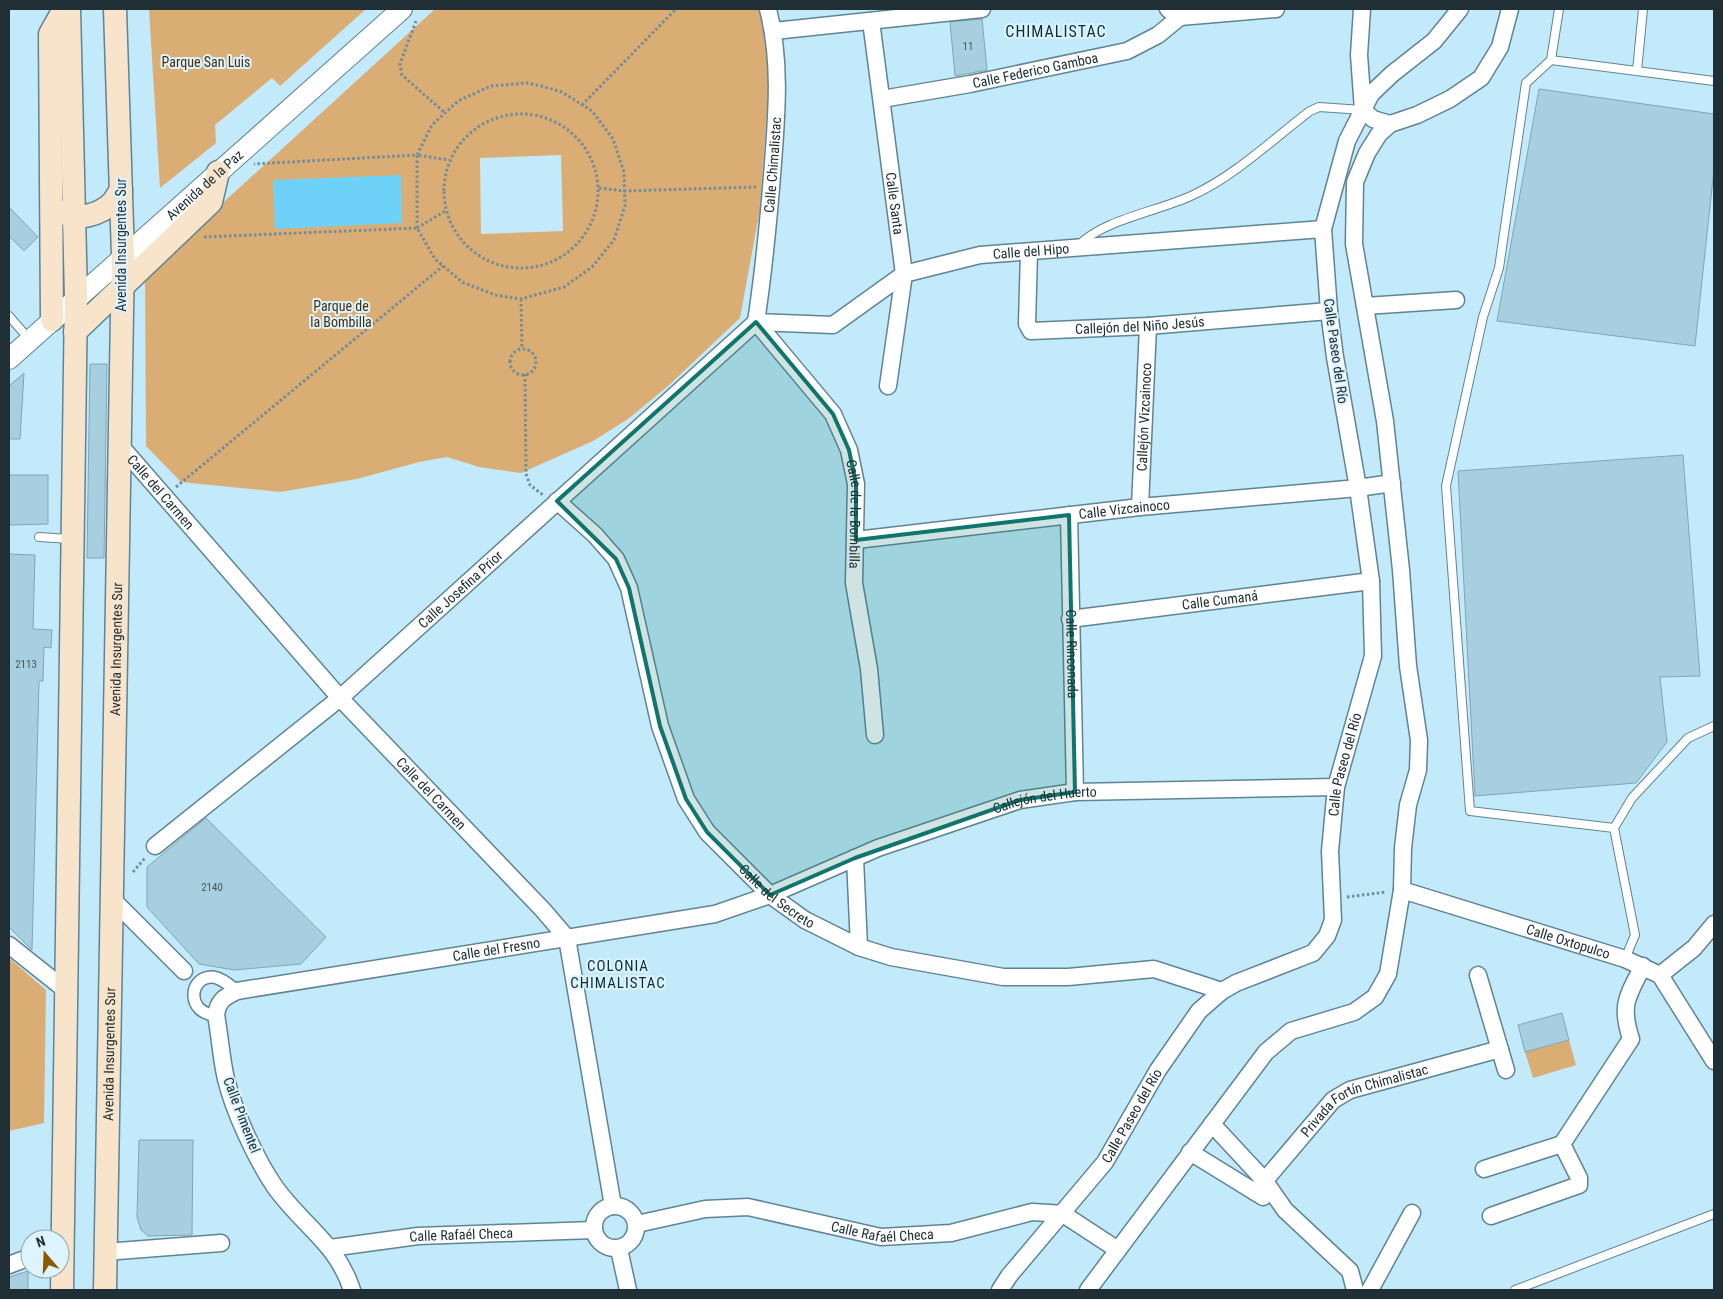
<svg xmlns="http://www.w3.org/2000/svg" width="1723" height="1299" font-family="'Roboto Condensed',sans-serif">
<style>
.green{fill:#daad75;fill-rule:evenodd}
.water{fill:#6ed2f8}
.building{fill:#a8cfdf;stroke:#80a5b5}
.lines{fill:none;stroke-linecap:round;stroke-linejoin:round}
.service-casing{stroke:#5f8493;stroke-width:10}
.pedestrian-casing{stroke:#5f8493;stroke-width:14}
.minor-casing{stroke:#5f8493;stroke-width:19}
.tertiary-casing{stroke:#5f8493;stroke-width:22}
.secondary-casing{stroke:#5f8493;stroke-width:25}
.path{stroke:#728d98;stroke-width:3;stroke-dasharray:2.5 2.5;stroke-linecap:butt}
.service{stroke:#fff;stroke-width:8}
.pedestrian{stroke:#fff;stroke-width:11}
.minor{stroke:#fff;stroke-width:16}
.tertiary{stroke:#fff;stroke-width:20}
.secondary{stroke:#f7e4ca;stroke-width:22}
.marked{fill:#0f766e;fill-opacity:0.2;stroke:#0f766e;stroke-width:4;stroke-linejoin:round}
.labels{text-anchor:middle;dominant-baseline:central;stroke-width:4;stroke-linejoin:round;paint-order:stroke}
.number-label{font-size:11px;fill:#425760}
.park-label{font-size:14px;fill:#442e0f;stroke:#ddf4fe}
.street-label{font-size:14px;fill:#202f35;stroke:#ddf4fe}
.neighbourhood-label{font-size:15px;letter-spacing:1px;fill:#092e3b;stroke:#ddf4fe}
.quarter-label{font-size:16px;letter-spacing:1px;fill:#092e3b;stroke:#ddf4fe}
</style>
<rect width="100%" height="100%" fill="#c3eafb"/>
<path class="green" d="M149,9H366L280,86L272,78L215,125L216,143L160,188Z
M435,9H759L768,50L769,82L760,209L740,318L668,386L628,419L593,441L521,473L479,467L447,457L419,462L357,479L280,492L181,482L146,446L145,274ZM561,155L563,231L481,234L480,158Z
M9,958L46,990L44,1123L9,1131Z
M1569,1040L1576,1065L1533,1078L1525,1052Z"/>
<path class="water" d="M401,175L402,223L275,229L273,180Z"/>
<path class="building" d="M982,19L987,70L955,76L950,22Z
M1539,89L1714,114V169L1695,346L1497,321Z
M9,207L38,237L24,251L9,236Z
M90,364H107L104,558H87Z
M24,373L20,439H9V386Z
M1683,455L1700,676L1660,677L1667,742L1636,783L1475,796L1458,471Z
M9,475H48V524L9,525Z
M9,554L35,555L33,629L52,630L51,648L44,647L43,681H39L32,950L9,927Z
M206,818L326,937L301,964L234,970L199,964L147,907V867Z
M1562,1013L1569,1040L1525,1052L1518,1025Z
M139,1140H193L192,1235L148,1236L141,1230L137,1217Z
M28,1271V1290H9V1277Z"/>
<g class="lines">
<g class="service-casing">
<path id="service" d="M1559,9L1551,60L1526,83L1499,268L1483,317L1446,486L1470,811L1614,828
M1551,60L1714,81
M1637,71L1643,9
M1079,245C1104,219 1160,211 1193,195C1236,175 1273,139 1310,111L1319,107L1362,110
M9,316L29,339
M39,537L70,539
M1625,959L1635,935L1614,828L1632,798L1688,738L1714,726
M1515,1290L1714,1214"/>
</g>
<g class="pedestrian-casing">
<path id="pedestrian" d="M216,1015C186,1014 188,976 213,977C222,978 230,986 237,991"/>
</g>
<g class="minor-casing">
<g id="minor">
<path d="M1168,9L1180,17L1276,9"/>
<path d="M1362,9L1359,55L1363,110L1373,119L1390,124"/>
<path id="s1" d="M871,21L904,274L888,386"/>
<path d="M774,31L982,9"/>
<path id="s2" d="M882,99L970,84L1127,51L1158,35L1180,17"/>
<path id="s3" d="M1029,252L1027,324L1031,331L1148,326L1329,311"/>
<path d="M1365,306L1456,300"/>
<path id="s4" d="M756,322L833,325L904,274L980,255L1323,229"/>
<path id="s5" d="M756,322L833,414L849,450L856,484L854,583L869,669L875,735"/>
<path id="s6" d="M756,322C764,269 769,216 773,163C777,111 781,60 768,9"/>
<path id="s7" d="M118,443L340,698L543,910L567,938L613,1206"/>
<path id="s8" d="M557,501L595,535L616,559L629,588L660,726L686,799L707,832L770,895L805,920L859,947L891,957L1003,977H1068L1154,969L1222,991"/>
<path id="s9" d="M1140,507L1148,326"/>
<path id="s10" d="M1069,515L1075,792"/>
<path id="s11" d="M856,540L1140,507L1358,488L1392,483"/>
<path id="s12" d="M1070,619L1371,581"/>
<path id="s13" d="M155,846L340,698L756,322"/>
<path d="M855,858L859,947"/>
<path id="s14" d="M1402,890L1625,959L1660,975L1714,1061"/>
<path d="M110,897L184,971"/>
<path d="M9,945L68,992"/>
<path d="M1478,975L1506,1070"/>
<path d="M1660,975L1694,948L1714,924"/>
<path d="M1212,1124L1264,1180L1285,1210L1350,1271L1355,1290"/>
<path d="M1190,1152L1263,1197"/>
<path d="M1484,1169L1562,1144"/>
<path id="s15" d="M1255,1192L1333,1100L1350,1090L1500,1049"/>
<circle cx="615" cy="1227" r="21"/>
<path d="M1491,1216L1579,1185V1178L1562,1144L1631,1039C1620,1005 1627,997 1643,966"/>
<path id="s16" d="M637,1224L705,1209L748,1207L881,1237L951,1233L1032,1212L1049,1213L1063,1214L1118,1250"/>
<path id="s17" d="M330,1248L418,1236L594,1230"/>
<path d="M619,1249L628,1290"/>
<path d="M105,1252L221,1243"/>
<path d="M9,1265L30,1257"/>
<path id="s18" d="M352,1290C337,1243 302,1225 275,1187C256,1159 234,1112 226,1079C221,1058 220,1036 216,1015C218,1001 224,997 237,991L715,914L770,895L878,848L1020,800L1075,792L1336,787"/>
<path id="s19" d="M1000,1290L1009,1276L1105,1162L1158,1070L1199,1011L1222,991L1236,983L1313,953L1327,936L1333,920L1330,851L1336,787L1373,656L1371,581L1358,488L1335,357L1329,311L1323,229L1347,141L1371,94L1392,74L1434,41L1460,9"/>
<path d="M1088,1290L1266,1052L1291,1031L1354,1012L1375,997L1388,974L1402,890L1403,848L1408,805L1418,770L1419,740L1408,666L1401,570L1385,421L1354,244L1355,182L1367,153L1379,134L1390,124L1417,115L1450,99L1481,78L1500,47L1510,9"/>
<path d="M1370,1290L1412,1213"/>
</g>
</g>
<g class="tertiary-casing">
<g id="tertiary">
<path id="s20" d="M9,359L402,9"/>
</g>
</g>
<g class="secondary-casing">
<g id="secondary">
<path d="M63,212C76,222 101,214 112,203C115,200 118,194 121,190"/>
<path d="M52,320L50,34L64,9"/>
<path d="M75,332L211,202L218,172"/>
<path d="M62,1290L76,297L69,9"/>
<path id="s21" d="M105,1290L123,256L115,9"/>
</g>
</g>
<path class="path" d="M416,21L400,64L402,75L445,113
M582,105L676,9
M444 191a77 77 0 1 1 154 0a77 77 0 1 1-154 0Z
M599,188L624,191L756,187
M417,228V155L449,160
M417,228L445,211
M204,237L417,228L435,259L462,282L495,295L521,299L564,287L592,267L614,240L625,206L624,172L613,139L592,111L562,92L541,86L527,83L491,86L458,101L432,125L417,155L254,164
M521,299L522,349
M510 362a13 13 0 1 1 26 0a13 13 0 1 1-26 0Z
M525,374L526,474L530,485L543,495
M176,487L443,266
M133,872L145,858
M1347,897L1386,892"/>
<use href="#service" class="service"/>
<use href="#pedestrian" class="pedestrian"/>
<use href="#minor" class="minor"/>
<use href="#tertiary" class="tertiary"/>
<use href="#secondary" class="secondary"/>
</g>
<path class="marked" d="M756,322L833,414L849,450L856,484V540L1069,515L1075,792L1020,800L855,858L770,895L707,832L686,799L660,726L629,588L616,559L557,501Z"/>
<g class="labels">
<g class="number-label">
<text x="968" y="46">11</text>
<text x="26" y="664">2113</text>
<text x="212" y="887">2140</text>
</g>
<g class="park-label">
<text x="206" y="62">Parque San Luis</text>
<text x="341" y="306">Parque de<tspan x="341" dy="16">la Bombilla</tspan></text>
</g>
<g class="street-label">
<text stroke="none"><textPath href="#s2" startOffset="156">Calle Federico Gamboa</textPath></text>
<text stroke="none"><textPath href="#s6" startOffset="158">Calle Chimalistac</textPath></text>
<text stroke="none"><textPath href="#s20" startOffset="262">Avenida de la Paz</textPath></text>
<text stroke="none"><textPath href="#s1" startOffset="184">Calle Santa</textPath></text>
<text transform="translate(121 245) rotate(-90)">Avenida Insurgentes Sur</text>
<text stroke="none"><textPath href="#s4" startOffset="294">Calle del Hipo</textPath></text>
<text stroke="none"><textPath href="#s3" startOffset="189">Callejón del Niño Jesús</textPath></text>
<text transform="translate(1336 351) rotate(82)">Calle Paseo del Río</text>
<text stroke="none"><textPath href="#s9" startOffset="90">Callejón Vizcainoco</textPath></text>
<text stroke="none"><textPath href="#s7" startOffset="65">Calle del Carmen</textPath></text>
<text stroke="none"><textPath href="#s11" startOffset="270">Calle Vizcainoco</textPath></text>
<text stroke="none"><textPath href="#s5" startOffset="224">Calle de la Bombilla</textPath></text>
<text stroke="none"><textPath href="#s13" startOffset="399">Calle Josefina Prior</textPath></text>
<text stroke="none"><textPath href="#s12" startOffset="151">Calle Cumaná</textPath></text>
<text stroke="none"><textPath href="#s21" startOffset="641">Avenida Insurgentes Sur</textPath></text>
<text stroke="none"><textPath href="#s10" startOffset="139">Calle Rinconada</textPath></text>
<text stroke="none"><textPath href="#s19" startOffset="669">Calle Paseo del Río</textPath></text>
<text stroke="none"><textPath href="#s7" startOffset="470">Calle del Carmen</textPath></text>
<text stroke="none"><textPath href="#s18" startOffset="1182">Callejón del Huerto</textPath></text>
<text stroke="none"><textPath href="#s8" startOffset="468">Calle del Secreto</textPath></text>
<text stroke="none"><textPath href="#s14" startOffset="174">Calle Oxtopulco</textPath></text>
<text stroke="none"><textPath href="#s18" startOffset="610">Calle del Fresno</textPath></text>
<text stroke="none"><textPath href="#s21" startOffset="236">Avenida Insurgentes Sur</textPath></text>
<text stroke="none"><textPath href="#s15" startOffset="148">Privada Fortín Chimalistac</textPath></text>
<text transform="translate(242 1115) rotate(69)">Calle Pimentel</text>
<text stroke="none"><textPath href="#s19" startOffset="219">Calle Paseo del Río</textPath></text>
<text stroke="none"><textPath href="#s16" startOffset="250">Calle Rafaél Checa</textPath></text>
<text stroke="none"><textPath href="#s17" startOffset="132">Calle Rafaél Checa</textPath></text>
</g>
<g class="neighbourhood-label">
<text x="618" y="966">COLONIA<tspan x="618" dy="17">CHIMALISTAC</tspan></text>
</g>
<g class="quarter-label">
<text x="1056" y="31">CHIMALISTAC</text>
</g>
</g>
<rect width="1723" height="1299" fill="none" stroke="#202f35" stroke-width="20"/>
<g transform="translate(45 1254) rotate(341)"><circle r="24" fill="#ddf4fe" stroke="#91a5ae"/>
<path d="M0-4L9 19L0 12L-9 19Z" fill="#8a5900"/>
<text y="-8" font-size="14" font-weight="bold" text-anchor="middle" fill="#202f35">N</text>
</g>
</svg>
